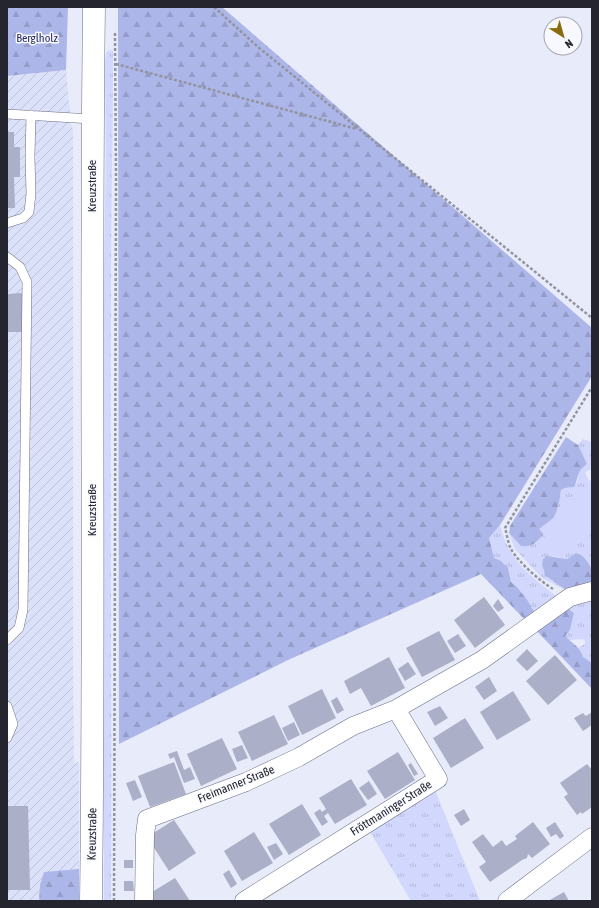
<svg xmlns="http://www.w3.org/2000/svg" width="599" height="908" font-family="'Asap Condensed',sans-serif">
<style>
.industrial{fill:url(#industrial-furrows)}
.grass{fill:url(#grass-tufts)}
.forest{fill:url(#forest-firs)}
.park{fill:#d2d8fd}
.building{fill:#abafc7}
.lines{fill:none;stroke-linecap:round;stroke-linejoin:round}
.service-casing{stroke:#6a6e84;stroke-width:10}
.minor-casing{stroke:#6a6e84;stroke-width:19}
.secondary-casing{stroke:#6a6e84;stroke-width:23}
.path{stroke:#9294a0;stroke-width:2.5;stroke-dasharray:3 2;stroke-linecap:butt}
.service{stroke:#fff;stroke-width:9}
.minor{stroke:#fff;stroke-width:18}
.secondary{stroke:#fff;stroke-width:22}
.labels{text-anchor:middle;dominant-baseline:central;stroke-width:3;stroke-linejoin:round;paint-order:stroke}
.park-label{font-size:12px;fill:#292b67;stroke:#f8f9fe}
.street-label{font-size:12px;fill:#24252e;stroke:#f8f9fe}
</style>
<defs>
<pattern id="industrial-furrows" width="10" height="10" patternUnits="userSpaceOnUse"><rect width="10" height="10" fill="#dce1fa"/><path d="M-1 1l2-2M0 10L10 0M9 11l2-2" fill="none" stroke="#bdc1d7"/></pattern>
<pattern id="grass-tufts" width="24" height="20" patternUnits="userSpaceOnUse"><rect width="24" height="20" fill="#d2d8fd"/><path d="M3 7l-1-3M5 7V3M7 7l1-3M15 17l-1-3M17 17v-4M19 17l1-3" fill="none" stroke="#b4b9d9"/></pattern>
<pattern id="forest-firs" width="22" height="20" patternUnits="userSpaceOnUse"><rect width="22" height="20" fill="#adb6e8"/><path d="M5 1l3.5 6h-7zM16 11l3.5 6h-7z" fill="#959cc7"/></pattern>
</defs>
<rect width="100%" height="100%" fill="#e8ebfa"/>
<path class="industrial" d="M66,70L71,124L73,130V653L74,763L79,762V901H7V76Z"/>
<path class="grass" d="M109,50L113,51C113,132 111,213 111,294C110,497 112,699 111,901H104L102,356L106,153L105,61L106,53Z
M583,439L592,442V469L585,472L589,481L592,479V571L584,558L579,553H576L567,559L553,556L546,576L566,590L542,578L515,549L509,533L521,546L535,543C552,523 558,516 561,490L565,488H570L577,482C577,474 581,468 587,464L578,445Z
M500,525C510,563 529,574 557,597L536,613L531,607L528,601L517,587L511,582L508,568L494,558L489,538Z
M592,595V663L583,657L582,653L578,648L585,644V641L583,639L569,640L565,636L570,630L574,613L565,606Z
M435,790L480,901H411L370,832Z"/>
<path class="forest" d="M7,7H68L66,70L7,76Z
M118,7H222L592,328V376L500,525L489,538L494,558L501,561L508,568L511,582L517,587L528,601L531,607L536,613L526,621L481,574L288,660L119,744Z
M566,437L578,445L587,464C576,472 579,477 574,487L565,488L561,490C559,508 555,519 544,533C537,542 533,547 521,546L509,533L510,526Z
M576,553C582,553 589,563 592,570C593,574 592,579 592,583L566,590L546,576L542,565L543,559L547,556L567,559Z
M565,606L574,613L570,630L565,636C572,643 581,648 583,657L592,663V689L535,629Z
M79,869V901H39L40,885L44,872Z"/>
<path class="park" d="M592,488V531L560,555L539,529Z"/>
<path class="building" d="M7,132H14V147H20V177H14L15,208H7Z
M22,293V332H7V294Z
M484,597L505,625L475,648L454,620Z
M498,599L504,608L498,612L493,606Z
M439,631L455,660L422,677L406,648Z
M458,634L466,646L455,653L447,641Z
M527,649L538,661L527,671L516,660Z
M555,655L577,680L548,705L526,681Z
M389,657L405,688L371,706L361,688L350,694L344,681Z
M408,662L416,674L405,681L398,669Z
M489,677L497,691L484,700L475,687Z
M322,689L336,718L302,735L288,706Z
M513,691L531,720L497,740L480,712Z
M337,697L344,710L337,714L331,701Z
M440,706L448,718L435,726L427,712Z
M592,712V725L583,731L574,718L583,713L586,716Z
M274,715L288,744L252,761L238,732Z
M465,718L484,748L451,768L433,738Z
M294,722L300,735L288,741L282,728Z
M222,738L237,769L201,786L187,754Z
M242,745L248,758L237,762L232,749Z
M177,751L184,770L190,767L195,779L184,783L174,757L170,759L168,754Z
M398,752L415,780L385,799L367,771Z
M174,762L186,794L150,807L138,776Z
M411,763L418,774L414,776L408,765Z
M587,764L592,770V807L582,814L581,812L577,815L564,797L568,794L560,783Z
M351,779L367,805L335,824L328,813L324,816L328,822L322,826L314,813L320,809L322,812L326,809L319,798Z
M135,780L142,797L133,801L126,783Z
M369,781L377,794L368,800L359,788Z
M302,804L321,835L289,855L269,824Z
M7,806H28L30,890H7Z
M464,809L470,820L461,826L454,815Z
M174,820L196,853L169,871L147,837Z
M533,822L550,844L532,858L528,854L527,858L522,860L490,882L479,867L486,862L472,842L483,834L493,847L502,840L506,846L517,839L515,836Z
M555,822L564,836L560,839L556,834L551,837L546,828Z
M254,832L273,863L242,881L224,851Z
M276,843L283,854L274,860L267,847Z
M124,860H133V868H124Z
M229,870L237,884L231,888L223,874Z
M175,878L190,901H150L147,895Z
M124,881H133L134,891H124Z
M564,892L569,901H548Z"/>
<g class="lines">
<g class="service-casing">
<path id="service" d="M7,114L92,119
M7,223L23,218L29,212L31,194L30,157L31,115
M7,257L20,267L27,282L23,610L19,628L7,640
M7,706L13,724L7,738"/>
</g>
<g class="minor-casing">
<path id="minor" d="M144,901L145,835L147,819L246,782L299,757L353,726L396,709
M244,901L438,779L396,709L482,660L570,597L592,591
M507,901L592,837"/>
</g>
<g class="secondary-casing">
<path id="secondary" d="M91,901C95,603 90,305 94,7"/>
</g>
<path class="path" d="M214,7L258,47L592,318
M116,64L357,129
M553,589C540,581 519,563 511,549C508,543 507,535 505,528L592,387
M114,901L116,180L115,32"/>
<use href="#service" class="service"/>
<use href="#minor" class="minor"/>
<use href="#secondary" class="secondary"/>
</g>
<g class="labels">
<g class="park-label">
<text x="37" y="38">Berglholz</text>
</g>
<g class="street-label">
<text transform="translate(92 186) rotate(-90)">Kreuzstraße</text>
<text transform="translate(92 510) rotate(-90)">Kreuzstraße</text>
<text transform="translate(236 784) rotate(-22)">Freimanner Straße</text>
<text transform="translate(391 808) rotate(-32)">Fröttmaninger Straße</text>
<text transform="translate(92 834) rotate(-89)">Kreuzstraße</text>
</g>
</g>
<rect width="599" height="908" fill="none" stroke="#24252e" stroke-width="16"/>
<g transform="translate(563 36) rotate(143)"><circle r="19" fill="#f8f9fe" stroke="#a3a4ab"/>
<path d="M0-3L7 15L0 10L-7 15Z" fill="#8a6c0c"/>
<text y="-6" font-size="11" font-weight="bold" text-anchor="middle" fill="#24252e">N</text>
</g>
</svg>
